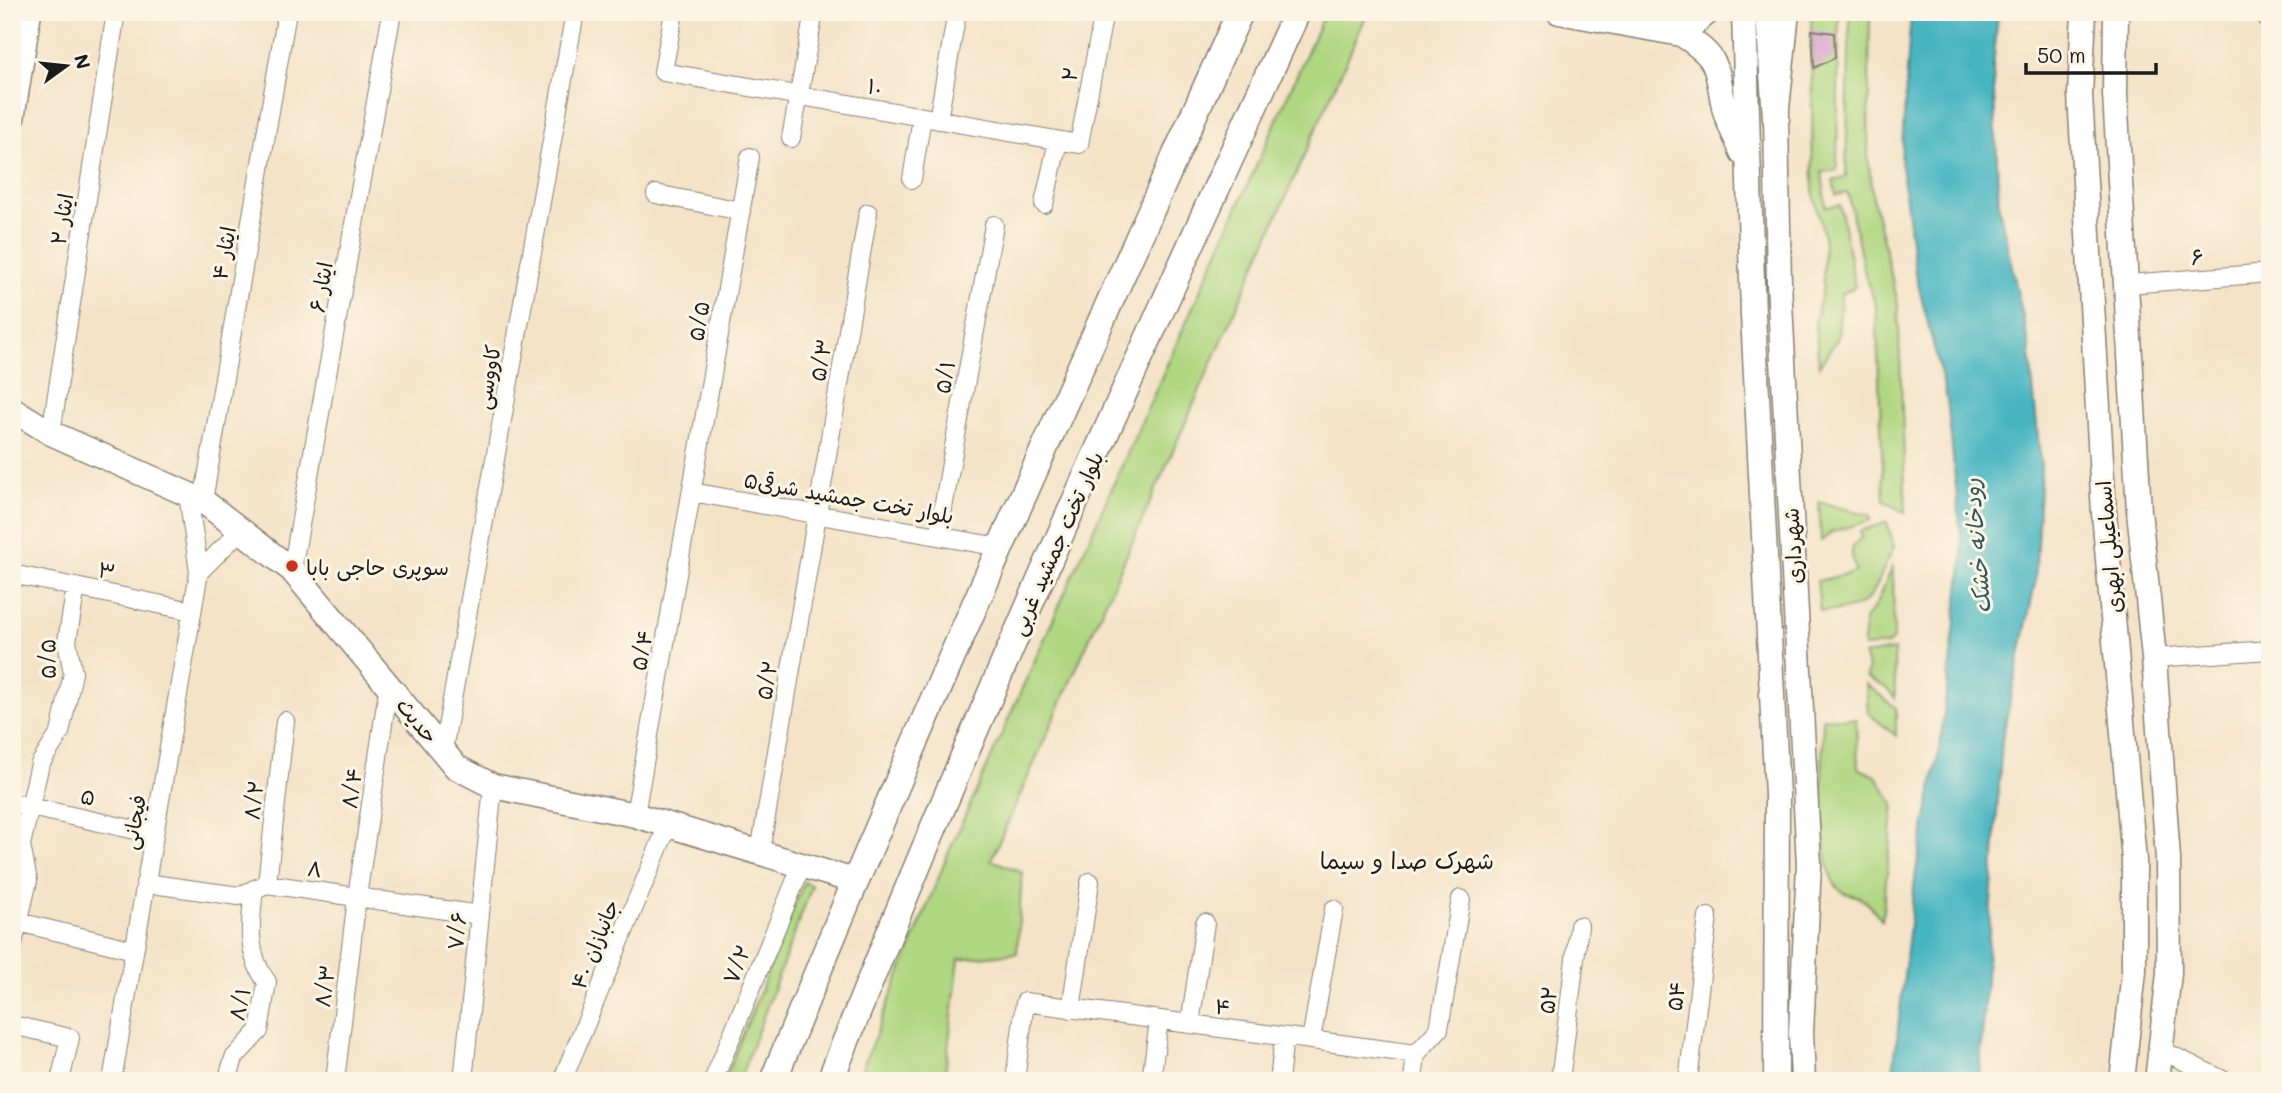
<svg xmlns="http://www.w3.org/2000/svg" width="2282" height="1093" font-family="Mali,'Playpen Sans Arabic',sans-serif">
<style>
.green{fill:#afd680;stroke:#66794e;stroke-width:2}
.water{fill:#47b5c1;stroke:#32686e;stroke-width:2}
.building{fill:#d49fca}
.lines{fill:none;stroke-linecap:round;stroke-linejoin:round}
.street-casing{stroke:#888072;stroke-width:20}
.secondary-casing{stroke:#888072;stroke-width:27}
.primary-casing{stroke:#888072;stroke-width:29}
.street{stroke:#fff;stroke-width:18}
.secondary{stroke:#fff;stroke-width:24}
.primary{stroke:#fff;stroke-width:26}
.poi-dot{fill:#c8321e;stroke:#fcf5e5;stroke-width:2.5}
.labels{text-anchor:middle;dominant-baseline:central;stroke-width:6;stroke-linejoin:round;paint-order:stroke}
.street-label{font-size:21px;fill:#1c1c1c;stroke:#fcf5e5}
.poi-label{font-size:21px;fill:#1c1c1c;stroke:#fcf5e5;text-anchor:start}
.water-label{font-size:23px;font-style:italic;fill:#2d595e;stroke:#fcf5e5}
.neighbourhood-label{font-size:23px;fill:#1c1c1c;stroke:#fcf5e5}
</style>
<rect width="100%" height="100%" fill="#fcf5e5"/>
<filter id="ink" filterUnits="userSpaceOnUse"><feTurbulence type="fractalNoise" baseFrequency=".0143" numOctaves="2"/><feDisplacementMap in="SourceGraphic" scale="14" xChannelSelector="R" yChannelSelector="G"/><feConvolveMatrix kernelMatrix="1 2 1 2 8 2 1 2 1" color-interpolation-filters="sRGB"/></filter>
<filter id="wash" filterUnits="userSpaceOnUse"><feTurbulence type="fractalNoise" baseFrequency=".00686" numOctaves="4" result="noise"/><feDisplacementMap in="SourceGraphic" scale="28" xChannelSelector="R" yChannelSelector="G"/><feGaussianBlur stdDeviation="1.57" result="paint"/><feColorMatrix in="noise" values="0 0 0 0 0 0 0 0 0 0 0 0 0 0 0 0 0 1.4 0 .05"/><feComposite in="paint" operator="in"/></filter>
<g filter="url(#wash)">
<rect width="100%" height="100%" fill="#f4e3c7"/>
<path class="green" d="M1325,12H1368L991,860L1022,872L1017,953L959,959L944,1081H857L948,854Z
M1811,12H1839L1837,170L1822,172L1826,207L1840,205L1855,287L1841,294L1838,338L1819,366L1815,324L1823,287L1824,236L1813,191Z
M1850,12H1870L1868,156L1873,199L1898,304L1906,513L1884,501L1876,306L1865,275L1848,193L1836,195L1833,181L1846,176Z
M1819,502L1870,515L1871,520L1832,532L1821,541Z
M1887,522L1894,547C1870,592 1879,612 1820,611L1817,581L1856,572C1852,557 1847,548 1861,538L1860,531Z
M1893,565L1894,638L1887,645L1864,647V620L1877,604Z
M1894,650L1895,698L1885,687L1866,677L1868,667L1864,655Z
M1866,684L1896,708V736L1868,713Z
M1823,718L1856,719L1858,768L1876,776L1894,804L1882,921C1876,912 1869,902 1859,897C1851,894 1842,895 1836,886C1817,861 1823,753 1823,718Z
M804,882L812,886L739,1081H724Z"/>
<path class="water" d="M1911,12H1998L1993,69L1999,208L2029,344L2041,468L2035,584L2002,739L1979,1081H1892L1916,871L1940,745L1963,557L1947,399L1915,272L1901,161Z"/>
<g id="blocks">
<path class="building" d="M1812,30L1834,33L1835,58L1814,68Z"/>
</g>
</g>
<g filter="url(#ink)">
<use href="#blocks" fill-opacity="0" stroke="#888072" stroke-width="2"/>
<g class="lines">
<g class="street-casing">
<path id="street" d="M674,12L663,72L1079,144L1104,12
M2267,12V18
M938,120L957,12
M791,138L814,12
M912,179L922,117
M656,194L741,211
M1044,204L1058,141
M2128,284L2270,273
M51,433L116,12
M692,492L999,547
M203,501L287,12
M938,536L994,225
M292,570L392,12
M199,572L241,530
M12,574L192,611
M2154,658L2270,650
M443,750L575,12
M12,803L154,834
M635,815L750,157
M760,852L868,213
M145,883L239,896L267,884L480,915
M267,884L285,721
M18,922L134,950
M12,948L28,881L21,845L40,764L60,733L73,673L67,641L76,587
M1071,1009L1090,882
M1190,1024L1205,923
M12,1025L70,1038L60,1081
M1311,1040L1334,909
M2161,1050L2225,1081
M1416,1054L1439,1029L1461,899
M112,1081L199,572L188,494
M227,1081L234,1058L259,1031L267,982C246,954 250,923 254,889
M335,1081L357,897L389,684
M463,1081L493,786
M562,1081L668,825
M713,1081L802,865
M1015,1081L1025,1002L1416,1054
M1151,1081L1159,1020
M1279,1081L1284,1037
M1413,1081L1416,1054
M1560,1081L1579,926
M1688,1081L1708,917"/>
</g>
<g class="secondary-casing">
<path id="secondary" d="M1559,12L1681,34
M1708,12L1681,34C1723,60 1715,68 1725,111C1729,125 1737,139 1742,152
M1744,12L1753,315L1777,795L1776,1081
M1787,12L1776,118L1779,283L1809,864L1801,1033L1803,1081
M2084,12L2080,95L2104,513L2134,861V971L2122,1081
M2116,12L2115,94L2139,511L2154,658L2168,859L2169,973L2157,1081
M12,119L29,12
M12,409L51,433L203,501L292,570L456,767L493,786L635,815L854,881"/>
</g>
<g class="primary-casing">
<path id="primary" d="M1769,12L1776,118
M773,1081C919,720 1081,367 1240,12
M830,1081C973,719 1135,366 1297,12"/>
</g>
<use href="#street" class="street"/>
<use href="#secondary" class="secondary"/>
<use href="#primary" class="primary"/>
</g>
</g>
<circle class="poi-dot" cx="292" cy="566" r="7"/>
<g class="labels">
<g class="street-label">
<text transform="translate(1069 74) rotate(-79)">۲</text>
<text transform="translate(875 86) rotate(10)">۱۰</text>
<text transform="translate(61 219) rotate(-81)">ایثار ۲</text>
<text transform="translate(223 253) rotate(-80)">ایثار ۴</text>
<text transform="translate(2197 256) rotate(-5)">۶</text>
<text transform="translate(320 287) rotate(-80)">ایثار ۶</text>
<text transform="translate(698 321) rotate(-80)">۵/۵</text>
<text transform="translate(820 360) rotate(-80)">۵/۳</text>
<text transform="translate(487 377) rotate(-80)">کاووسی</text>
<text transform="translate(944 377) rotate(-80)">۵/۱</text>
<text transform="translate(849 497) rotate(10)">بلوار تخت جمشید شرقی۵</text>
<text transform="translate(1056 543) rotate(-66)">بلوار تخت جمشید غربی</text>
<text transform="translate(1792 546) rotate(-93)">شهرداری</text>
<text transform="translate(2108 547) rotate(-95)">اسماعیلی ابهری</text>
<text transform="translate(107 570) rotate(12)">۳</text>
<text transform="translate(641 650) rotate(-80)">۵/۴</text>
<text transform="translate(47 659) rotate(-91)">۵/۵</text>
<text transform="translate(766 680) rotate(-80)">۵/۲</text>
<text transform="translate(418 720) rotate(51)">حدیث</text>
<text transform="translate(351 788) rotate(-82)">۸/۴</text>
<text transform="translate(88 796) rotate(12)">۵</text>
<text transform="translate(253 800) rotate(-84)">۸/۲</text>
<text transform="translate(133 822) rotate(-80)">فیجانی</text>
<text transform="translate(315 868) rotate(8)">۸</text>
<text transform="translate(456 931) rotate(-84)">۷/۶</text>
<text transform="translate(594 944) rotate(-68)">۴۰ جانبازان</text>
<text transform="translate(736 964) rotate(-68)">۷/۲</text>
<text transform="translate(324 986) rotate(-83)">۸/۳</text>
<text transform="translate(1675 996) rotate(-83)">۵۴</text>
<text transform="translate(1547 1000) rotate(-83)">۵۲</text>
<text transform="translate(239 1004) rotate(-78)">۸/۱</text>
<text transform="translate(1223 1006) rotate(8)">۴</text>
</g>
<g class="poi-label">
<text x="306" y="566">سوپری حاجی بابا</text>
</g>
<g class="water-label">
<text transform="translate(1976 546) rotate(-95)">رودخانه خشک</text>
</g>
<g class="neighbourhood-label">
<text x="1407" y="860">شهرک صدا و سیما</text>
</g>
</g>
<rect width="2282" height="1093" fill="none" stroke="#fcf5e5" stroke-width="42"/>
<g transform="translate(66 66) rotate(75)" stroke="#fcf5e5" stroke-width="5" paint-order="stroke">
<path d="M0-5L12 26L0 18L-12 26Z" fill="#1c1c1c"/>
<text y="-10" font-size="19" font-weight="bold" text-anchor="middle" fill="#1c1c1c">N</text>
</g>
<path d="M2026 63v10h130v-10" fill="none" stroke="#1c1c1c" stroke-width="3.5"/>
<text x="2037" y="63" font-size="21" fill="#1c1c1c" stroke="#fcf5e5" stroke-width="5" paint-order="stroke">50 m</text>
</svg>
